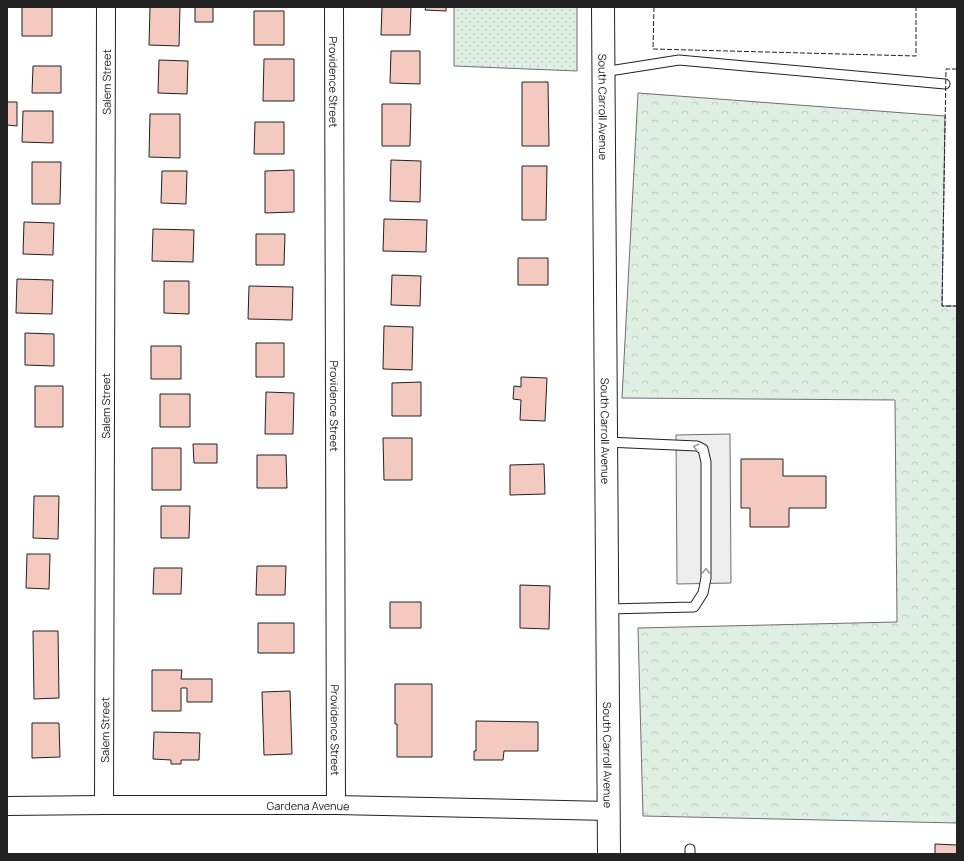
<svg xmlns="http://www.w3.org/2000/svg" width="964" height="861" font-family="Manrope,sans-serif">
<style>
.grass{fill:url(#grass-dots);stroke:#6f6f6f}
.forest{fill:url(#forest-crowns);stroke:#6f6f6f}
.parking{fill:#ededed;stroke:#6f6f6f}
.building{fill:#f3c9c0;stroke:#222}
.lines{fill:none;stroke-linecap:round;stroke-linejoin:round}
.lane-casing{stroke:#222;stroke-width:11}
.street-casing{stroke:#222;stroke-width:20}
.secondary-casing{stroke:#222;stroke-width:24}
.lane{stroke:#fff;stroke-width:9}
.street{stroke:#fff;stroke-width:18}
.secondary{stroke:#fff;stroke-width:22}
.fence{stroke:#222;stroke-width:1;stroke-dasharray:5 2;stroke-linecap:butt}
.oneway{stroke:#9c9c9c}
.labels{text-anchor:middle;dominant-baseline:central;stroke-width:3;stroke-linejoin:round;paint-order:stroke}
.street-label{font-size:11px;fill:#222;stroke:#fff}
</style>
<defs>
<pattern id="grass-dots" width="8" height="8" patternUnits="userSpaceOnUse"><rect width="8" height="8" fill="#e0efe3"/><path d="M2 2h.1M6 6h.1" fill="none" stroke="#c0cdc2" stroke-width="1.8" stroke-linecap="round"/></pattern>
<pattern id="forest-crowns" width="20" height="18" patternUnits="userSpaceOnUse"><rect width="20" height="18" fill="#e0efe3"/><path d="M2 6a3 3 0 1 1 6 0M12 15a3 3 0 1 1 6 0" fill="none" stroke="#c0cdc2"/></pattern>
</defs>
<rect width="100%" height="100%" fill="#fff"/>
<path class="grass" d="M454,7H577V71L454,66Z"/>
<path class="forest" d="M638,93L945,116L942,306H957V823L643,816L638,628L897,622L895,400L622,398Z"/>
<path class="parking" d="M730,434L731,583L677,584L676,435Z"/>
<path class="building" d="M22,7H52V36H22Z
M150,7H180L179,46L149,45Z
M195,7H213V22H195Z
M382,7H411L410,35H381Z
M426,7H446V11L425,10Z
M254,11H284V45H254Z
M391,51H420V84L390,83Z
M264,59H294V101H263Z
M159,60L188,61L187,94L158,93Z
M33,66H61V93H32Z
M522,82H548L549,146H522Z
M7,102H17V126L7,125Z
M382,104H411L410,146H382Z
M23,111H53V143L22,142Z
M150,114H180V158L149,157Z
M255,122H284V154H254Z
M391,160L421,161L420,202L390,201Z
M32,162H61L60,204H32Z
M522,166H547L546,220H522Z
M294,170V212L265,213V171Z
M162,171H187L186,204L161,203Z
M384,219L427,220L426,252L383,251Z
M24,222L54,223L53,255L23,254Z
M153,229L194,230L193,262L152,261Z
M256,234H285L284,265H256Z
M518,258H548V285H518Z
M392,275L421,276L420,306L391,305Z
M17,279L53,280L52,314L16,313Z
M164,281H189V314L164,313Z
M249,286L293,287L292,320L248,319Z
M384,326L413,327L412,370L383,369Z
M25,333L54,334V366L25,365Z
M256,343H284V377H256Z
M151,346H181V379H151Z
M521,377L547,378L545,421L520,420L521,400L513,399L514,386L521,387Z
M421,382V416H392V383Z
M35,386H63V427H35Z
M266,392L294,393L293,434H265Z
M160,394H190V427H160Z
M383,438H412V480H384Z
M193,444H217V463H194Z
M152,448H181V490H152Z
M257,455H286L287,488H257Z
M741,459H783V476H826V508H789V527H750V508H741Z
M544,464L545,494L510,495V465Z
M34,496H59L58,539L33,538Z
M161,506H190L189,538H161Z
M27,554H50L49,589L26,588Z
M257,566H286L285,595H256Z
M154,568H182L181,594H153Z
M520,585L550,586L549,629L520,628Z
M390,602H421V628H390Z
M258,623H294V653H258Z
M33,631H58L59,698L34,699Z
M152,670H182L181,679H212V702H187V688H181V711H152Z
M395,684H432V757H397V724H395Z
M290,691L292,754L264,755L262,692Z
M476,721L538,722V751H504L503,760H474V751H476Z
M32,723H59L60,757L32,758Z
M154,732L200,733L199,760H181V764H171V760L153,759Z
M935,844L957,845V854H935Z"/>
<g class="lines">
<g class="lane-casing">
<path id="lane" d="M603,72L679,60L945,84
M606,442L697,446L703,449L706,462V578L703,593L694,607L607,609
M690,854V849"/>
</g>
<g class="street-casing">
<g id="street">
<path id="s1" d="M334,7L336,805"/>
<path id="s2" d="M104,805L106,7"/>
<path id="s3" d="M7,806L104,805H336L609,811"/>
</g>
</g>
<g class="secondary-casing">
<g id="secondary">
<path id="s4" d="M603,7L609,854"/>
</g>
</g>
<use href="#lane" class="lane"/>
<use href="#street" class="street"/>
<use href="#secondary" class="secondary"/>
<path class="fence" d="M654,7L653,49L916,56V7
M957,69H946L942,306H957"/>
</g>
<defs><path id="oneway-chevron" d="M-2-3.5L2.5 0L-2 3.5" fill="none" stroke-width="1.6" stroke-linecap="round" stroke-linejoin="round"/></defs>
<g class="oneway">
<use href="#oneway-chevron" transform="translate(696 447) rotate(-166)"/>
<use href="#oneway-chevron" transform="translate(706 571) rotate(-90)"/>
</g>
<g class="labels">
<g class="street-label">
<text stroke="none"><textPath href="#s2" startOffset="723">Salem Street</textPath></text>
<text stroke="none"><textPath href="#s1" startOffset="75">Providence Street</textPath></text>
<text stroke="none"><textPath href="#s4" startOffset="100">South Carroll Avenue</textPath></text>
<text stroke="none"><textPath href="#s2" startOffset="399">Salem Street</textPath></text>
<text stroke="none"><textPath href="#s1" startOffset="399">Providence Street</textPath></text>
<text stroke="none"><textPath href="#s4" startOffset="424">South Carroll Avenue</textPath></text>
<text stroke="none"><textPath href="#s2" startOffset="75">Salem Street</textPath></text>
<text stroke="none"><textPath href="#s1" startOffset="723">Providence Street</textPath></text>
<text stroke="none"><textPath href="#s4" startOffset="748">South Carroll Avenue</textPath></text>
<text stroke="none"><textPath href="#s3" startOffset="301">Gardena Avenue</textPath></text>
</g>
</g>
<rect width="964" height="861" fill="none" stroke="#222222" stroke-width="16"/>
</svg>
